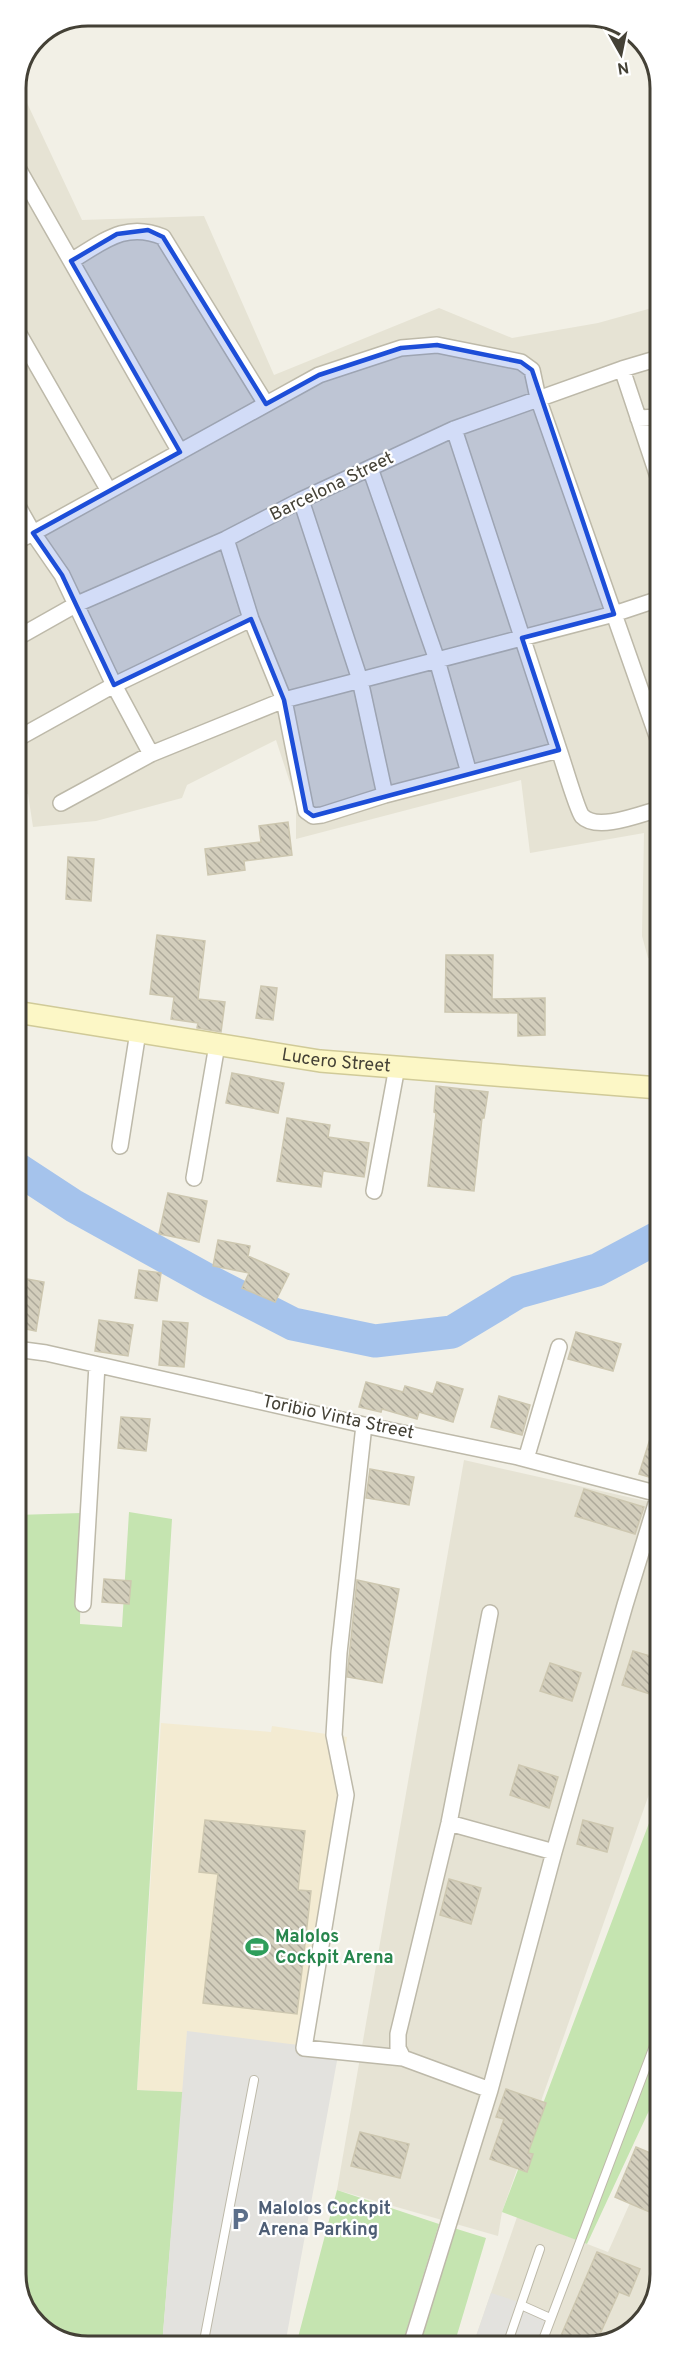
<svg xmlns="http://www.w3.org/2000/svg" width="675" height="2361" font-family="Overpass,sans-serif">
<style>
.residential{fill:#e6e3d4}
.commercial{fill:#f3ebd2}
.grass{fill:#c5e4b0}
.parking{fill:#e3e2de}
.lines{fill:none;stroke-linecap:round;stroke-linejoin:round}
.river{stroke:#a5c3ec;stroke-width:33}
.building{fill:url(#building-back-hatch);stroke:#cdc7b0;stroke-width:1.5}
.lane-casing{stroke:#bdb9a9;stroke-width:10}
.street-casing{stroke:#bdb9a9;stroke-width:18}
.secondary-casing{stroke:#d0ca98;stroke-width:24}
.lane{stroke:#fff;stroke-width:8}
.street{stroke:#fff;stroke-width:15}
.secondary{stroke:#fcf7c6;stroke-width:21}
.marked{fill:#1d4ed8;fill-opacity:0.2;stroke:#1d4ed8;stroke-width:4.5;stroke-linejoin:round}
.labels{text-anchor:middle;dominant-baseline:central;stroke-width:4.5;stroke-linejoin:round;paint-order:stroke}
.street-label{font-size:18px;fill:#444136;stroke:#fff}
.leisure-label{font-size:18px;font-weight:bold;fill:#27864d;stroke:#fff;text-anchor:start}
.service-label{font-size:18px;font-weight:bold;fill:#4e5e75;stroke:#fff;text-anchor:start}
.rim{fill:none;stroke:#444136;stroke-width:3}
</style>
<defs>
<pattern id="building-back-hatch" width="6" height="6" patternUnits="userSpaceOnUse" patternTransform="scale(1.5)"><rect width="6" height="6" fill="#d3cebc"/><path d="M-1 5l2 2M0 0l6 6M5-1l2 2" fill="none" stroke="#ada99a"/></pattern>
</defs>
<rect width="100%" height="100%" fill="#f2f0e6"/>
<path class="residential" d="M15,86L20,88L82,220L204,216L274,375L439,308L512,338L598,323L659,306V961L648,958L642,936L644,833L530,853L521,780L296,839V801L276,740L187,785L182,798L96,821L33,827L28,794L15,795Z
M464,1460L659,1504L660,1763L502,2212L498,2236L337,2190Z
M660,2136V2273L645,2318L602,2345H473L517,2217L608,2252Z"/>
<path class="commercial" d="M161,1723L271,1732L272,1726L347,1737L309,2047L187,2032L183,2092L137,2090Z"/>
<path class="grass" d="M129,1512L172,1519L137,2090L183,2092L162,2346H83L40,2328L16,2288V1515L82,1513L80,1624L122,1627Z
M660,1794V2087L587,2244L502,2212Z
M337,2190L439,2224L402,2345H296Z
M444,2225L486,2238L454,2345H412Z"/>
<path class="parking" d="M187,2031L339,2050L285,2345L162,2346Z
M491,2293L554,2313L541,2345H473Z"/>
<g class="lines">
<path class="river" d="M16,1168L74,1206L211,1282L293,1324L375,1341L452,1332L518,1292L597,1270L659,1237"/>
</g>
<path class="building" d="M288,822L292,855L244,861L245,870L208,875L205,849L261,842L259,826Z
M68,857L94,859L91,901L66,899Z
M157,935L205,941L198,999L225,1002L221,1032L197,1028L198,1023L171,1019L174,997L150,994Z
M446,955H493L492,999L545,998V1035L518,1036V1013L445,1012Z
M261,986L277,988L273,1020L256,1018Z
M232,1073L284,1083L278,1113L226,1103Z
M436,1086L488,1092L484,1118H482L474,1191L428,1186L436,1113L434,1112Z
M287,1118L330,1125L328,1137L369,1143L364,1177L323,1171L321,1187L277,1181Z
M168,1193L207,1201L199,1242L159,1234Z
M218,1240L250,1246L248,1256L289,1274L275,1302L242,1288L249,1273L213,1266Z
M139,1270L161,1273L157,1301L135,1298Z
M16,1277L44,1282L36,1331L16,1327Z
M99,1320L133,1325L128,1356L95,1351Z
M163,1321L188,1323L184,1367L159,1365Z
M576,1332L621,1344L613,1371L568,1359Z
M366,1382L403,1392L405,1386L433,1394L437,1382L463,1389L453,1422L419,1412L417,1419L382,1409L381,1412L359,1407Z
M499,1396L530,1405L522,1435L491,1427Z
M121,1417L150,1419L146,1451L118,1448Z
M656,1420L659,1421V1480L639,1474Z
M370,1469L414,1477L409,1505L366,1498Z
M584,1489L644,1507L635,1534L575,1516Z
M104,1579L131,1581L129,1604L102,1602Z
M357,1580L399,1589L382,1683L347,1677Z
M633,1651L660,1659L650,1694L622,1685Z
M550,1663L581,1673L572,1701L540,1691Z
M519,1765L558,1777L549,1808L510,1795Z
M205,1820L305,1831L298,1890L311,1891L297,2014L203,2003L218,1874L199,1872Z
M583,1820L613,1828L607,1852L577,1844Z
M449,1879L481,1888L471,1924L440,1915Z
M506,2089L546,2103L528,2153L533,2154L527,2172L490,2159L504,2119L496,2117Z
M360,2132L409,2144L400,2178L351,2166Z
M636,2147L660,2157V2194L652,2213L615,2197Z
M597,2252L640,2269L629,2296L619,2292L595,2345H557Z"/>
<g class="lines">
<g class="lane-casing">
<path id="lane" d="M521,2305L550,2318
M507,2345L540,2249
M541,2345L660,2030
M203,2346L254,2080"/>
</g>
<g class="street-casing">
<path id="street" d="M15,163L180,452
M71,261C103,242 125,221 163,237L266,404
M15,327L109,491
M622,369L659,480
M638,418L659,417
M454,429L559,750
M370,468L437,660L469,773
M301,500L360,680L385,795
M15,501L33,533L319,375L401,348L437,345L521,362L532,370L538,398L659,742
M226,539L251,619L284,700L306,811L313,816L322,815L385,795L559,750C563,761 577,810 582,816C597,832 641,814 659,809
M15,542L33,533L62,575L114,685L151,754L284,700L614,614L659,599
M15,639L77,604L226,539L301,500L454,429L622,369L659,358
M15,740L114,685L251,619
M61,803L151,754
M120,1146L138,1032
M194,1178L217,1045
M374,1191L397,1067
M16,1349L46,1353L364,1425L518,1457L659,1494
M364,1425L339,1653L334,1735L346,1795L304,2048L403,2058
M526,1459L559,1347
M83,1604L97,1365
M490,1613L449,1823L398,2034V2048L403,2058L490,2090
M449,1823L554,1852
M643,2319L649,2307
M411,2345L490,2090L554,1852L625,1605L659,1494"/>
</g>
<g class="secondary-casing">
<g id="secondary">
<path id="s1" d="M16,1012L320,1061L659,1088"/>
</g>
</g>
<use href="#lane" class="lane"/>
<use href="#street" class="street"/>
<use href="#secondary" class="secondary"/>
</g>
<path class="marked" d="M148,230L163,237L266,404L319,375L401,348L437,345L521,362L532,370L614,614L522,638L559,750L313,816L306,811L284,700L251,619L114,685L62,575L33,533L180,452L71,261L117,234Z"/>
<defs>
<g id="stadium-bare" transform="scale(1.8)"><path d="M0-5a6.5 5 0 1 0 0 10a6.5 5 0 1 0 0-10ZM-3.5-1.8h7v3.6h-7Z" fill="#2e9e5b" stroke="#fff" stroke-width="2.5" paint-order="stroke"/></g>
<g id="parking-bare" transform="scale(1.8)"><path d="M-3.5-5.5H1a3.5 3.5 0 0 1 0 7H-1V5.5H-3.5ZM-1-3.4V-.6H.8a1.4 1.4 0 0 0 0-2.8Z" fill="#5c6f8a" stroke="#fff" stroke-width="2.5" paint-order="stroke"/></g>
</defs>
<g fill-rule="evenodd">
<use href="#stadium-bare" x="257" y="1947"/>
<use href="#parking-bare" x="240" y="2219"/>
</g>
<g class="labels">
<g class="street-label">
<text transform="translate(332 487) rotate(-26)">Barcelona Street</text>
<text stroke="none"><textPath href="#s1" startOffset="324">Lucero Street</textPath></text>
<text transform="translate(338 1418) rotate(12)">Toribio Vinta Street</text>
</g>
<g class="leisure-label">
<text x="275" y="1937">Malolos<tspan x="275" dy="21">Cockpit Arena</tspan></text>
</g>
<g class="service-label">
<text x="258" y="2209">Malolos Cockpit<tspan x="258" dy="21">Arena Parking</tspan></text>
</g>
</g>
<path d="M0 0H675V2361H0ZM88 26H588A62 62 0 0 1 650 88V2274A62 62 0 0 1 588 2336H88A62 62 0 0 1 26 2274V88A62 62 0 0 1 88 26Z" fill="#fff" fill-rule="evenodd"/>
<path class="rim" d="M88 26H588A62 62 0 0 1 650 88V2274A62 62 0 0 1 588 2336H88A62 62 0 0 1 26 2274V88A62 62 0 0 1 88 26Z"/>
<g transform="translate(621 54) rotate(171)" stroke="#ffffff" stroke-width="4.5" paint-order="stroke">
<path d="M0-4.5L10 22L0 15L-10 22Z" fill="#444136"/>
<text y="-9" font-size="16" font-weight="bold" text-anchor="middle" fill="#444136">N</text>
</g>
</svg>
